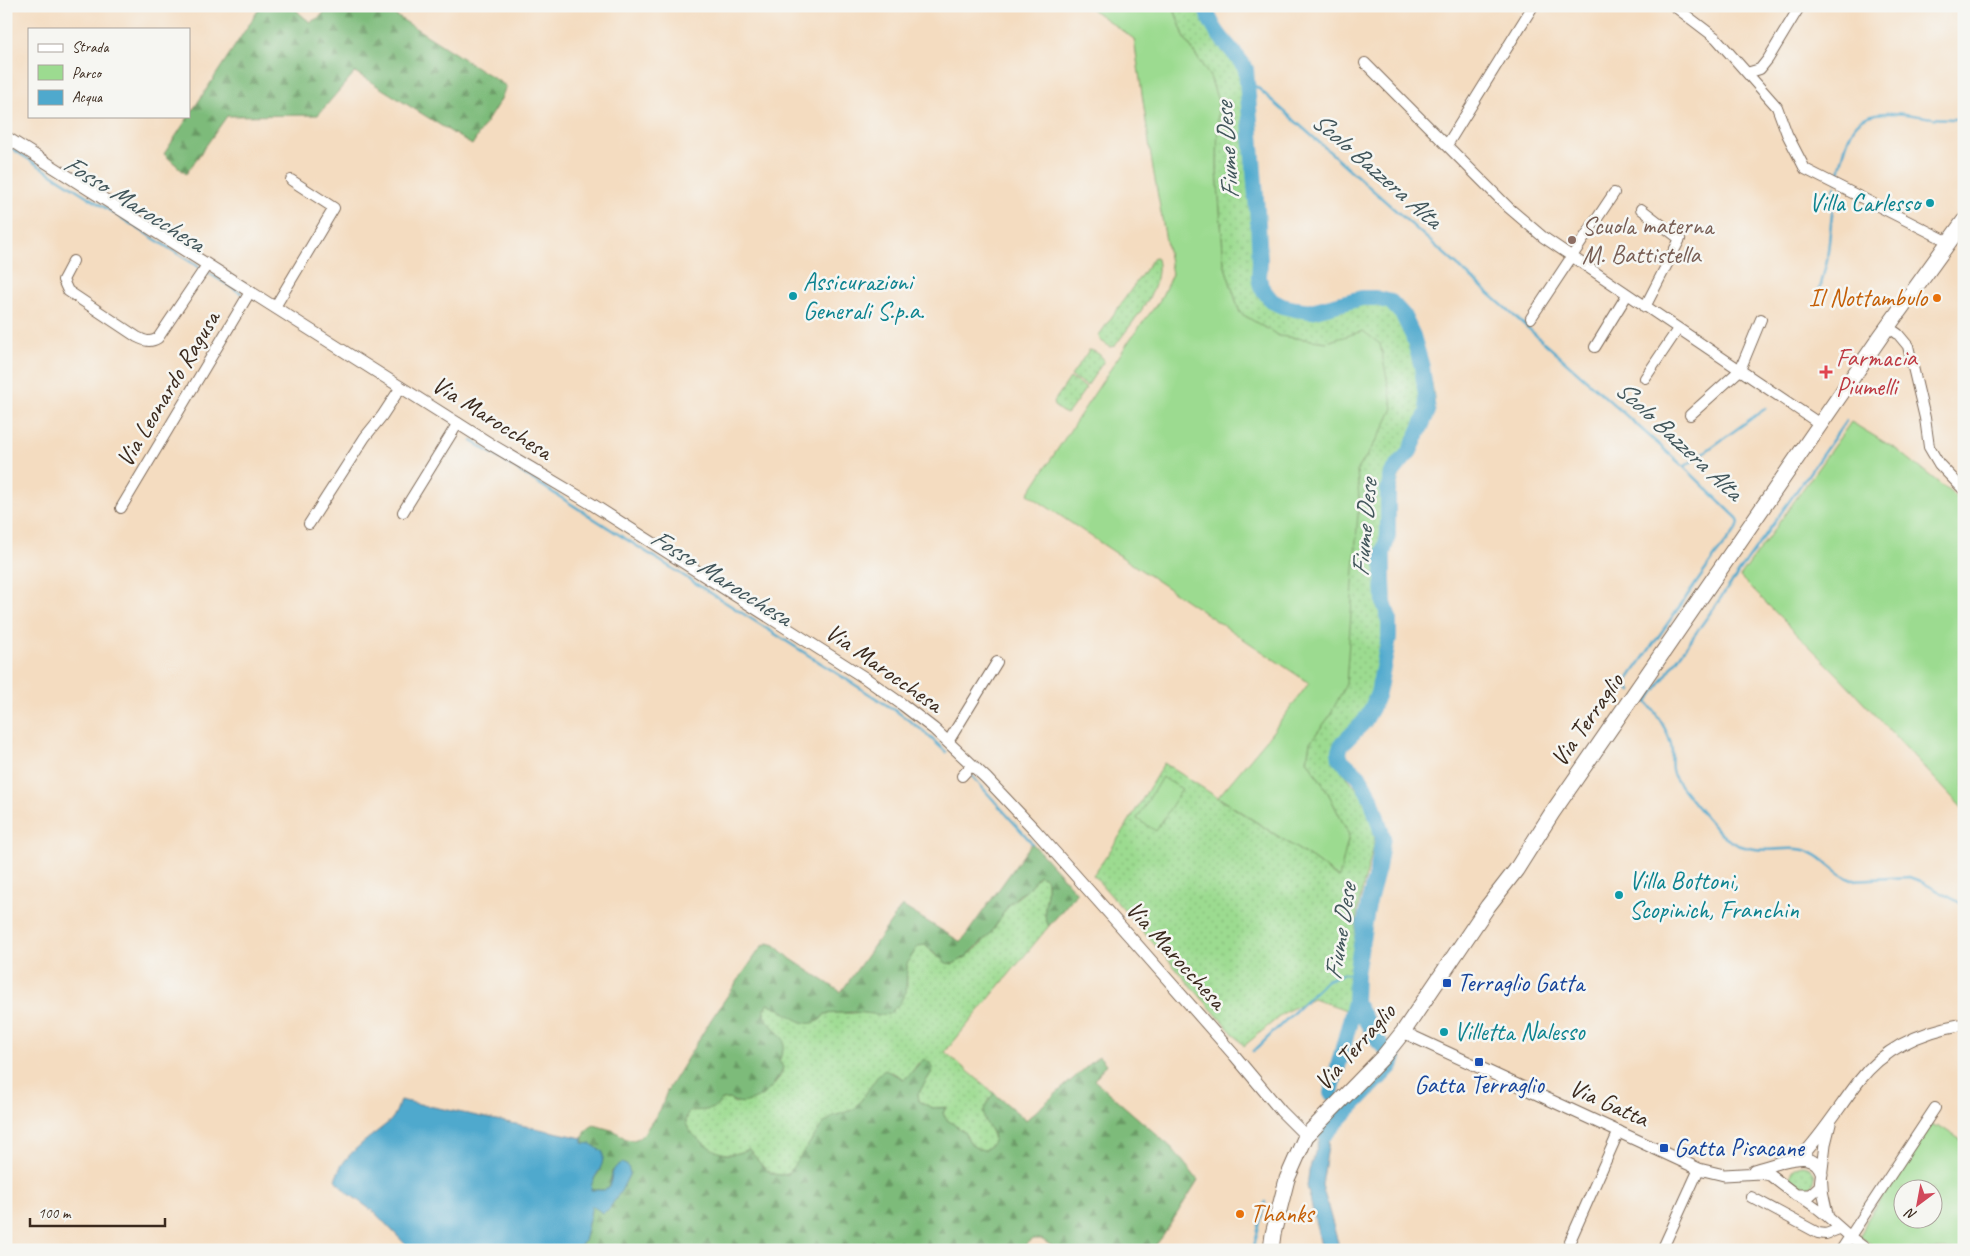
<svg xmlns="http://www.w3.org/2000/svg" width="1970" height="1256" font-family="Caveat,sans-serif">
<style>
.grass{fill:url(#grass-dots);stroke:#6c8257}
.forest{fill:url(#forest-firs);stroke:#5c724c}
.park{fill:#9cdb90;stroke:#6c8257;fill-rule:evenodd}
.water{fill:#4fa9cd;stroke:#456a76}
.lines{fill:none;stroke-linecap:round;stroke-linejoin:round}
.stream{stroke:#4fa9cd;stroke-width:2.5}
.river{stroke:#4fa9cd;stroke-width:16}
.minor-casing{stroke:#7c6857;stroke-width:12}
.tertiary-casing{stroke:#7c6857;stroke-width:13}
.primary-casing{stroke:#7c6857;stroke-width:17}
.minor{stroke:#fff;stroke-width:10}
.tertiary{stroke:#fff;stroke-width:11}
.primary{stroke:#fff;stroke-width:15}
.culture-dot{fill:#0f9aa8;stroke:#f6f6f2;stroke-width:2}
.education-dot{fill:#8d6e63;stroke:#f6f6f2;stroke-width:2}
.food-dot{fill:#e8710a;stroke:#f6f6f2;stroke-width:2}
.health-dot{fill:#e0444e;stroke:#f6f6f2;stroke-width:2}
.transit-dot{fill:#1a4fb4;stroke:#f6f6f2;stroke-width:2}
.labels{text-anchor:middle;dominant-baseline:central;stroke-width:5;stroke-linejoin:round;paint-order:stroke}
.culture-label{font-size:25px;fill:#0d838f;stroke:#f6f6f2;text-anchor:start}
.education-label{font-size:25px;fill:#785e54;stroke:#f6f6f2;text-anchor:start}
.food-label{font-size:25px;fill:#c56008;stroke:#f6f6f2;text-anchor:end}
.health-label{font-size:25px;fill:#be3a42;stroke:#f6f6f2;text-anchor:start}
.street-label{font-size:25px;fill:#3b2a1e;stroke:#f6f6f2}
.transit-label{font-size:25px;fill:#164399;stroke:#f6f6f2;text-anchor:start}
.water-label{font-size:26px;font-style:italic;fill:#42565b;stroke:#f6f6f2}
</style>
<defs>
<pattern id="grass-dots" width="8" height="8" patternUnits="userSpaceOnUse" patternTransform="scale(1.25)"><rect width="8" height="8" fill="#9cdb90"/><path d="M2 2h.1M6 6h.1" fill="none" stroke="#87bc7c" stroke-width="1.8" stroke-linecap="round"/></pattern>
<pattern id="forest-firs" width="22" height="20" patternUnits="userSpaceOnUse" patternTransform="scale(1.25)"><rect width="22" height="20" fill="#7dbb7a"/><path d="M5 1l3.5 6h-7zM16 11l3.5 6h-7z" fill="#689863"/></pattern>
</defs>
<rect width="100%" height="100%" fill="#f6f6f2"/>
<filter id="ink" filterUnits="userSpaceOnUse"><feTurbulence type="fractalNoise" baseFrequency=".02" numOctaves="2"/><feDisplacementMap in="SourceGraphic" scale="10" xChannelSelector="R" yChannelSelector="G"/><feConvolveMatrix kernelMatrix="1 2 1 2 8 2 1 2 1" color-interpolation-filters="sRGB"/></filter>
<filter id="wash" filterUnits="userSpaceOnUse"><feTurbulence type="fractalNoise" baseFrequency=".0096" numOctaves="4" result="noise"/><feDisplacementMap in="SourceGraphic" scale="20" xChannelSelector="R" yChannelSelector="G"/><feGaussianBlur stdDeviation="1.12" result="paint"/><feColorMatrix in="noise" values="0 0 0 0 0 0 0 0 0 0 0 0 0 0 0 0 0 1.4 0 .05"/><feComposite in="paint" operator="in"/></filter>
<g filter="url(#wash)">
<rect width="100%" height="100%" fill="#f4dcc0"/>
<path class="grass" d="M1173,6H1211C1218,34 1237,47 1251,71C1257,123 1261,176 1264,228C1265,244 1259,274 1267,287C1290,327 1359,282 1393,298C1409,306 1416,329 1421,344C1426,360 1436,391 1434,407C1432,437 1404,456 1397,483C1393,501 1392,519 1391,538C1390,552 1388,566 1387,580C1387,590 1390,600 1389,610C1388,621 1384,633 1382,644C1379,662 1376,680 1371,698C1363,723 1326,738 1335,761L1364,798L1372,815L1375,831L1374,845L1358,907L1351,975V1004L1337,1061L1326,1091V1082L1334,1059L1346,1010L1313,998L1285,1012L1244,1046L1093,875C1119,840 1141,801 1164,763L1313,859L1338,878L1349,835L1327,791L1307,760L1310,742L1329,717L1359,499L1357,471L1384,428L1364,332L1327,342L1278,336L1240,313L1224,264L1217,171L1218,101L1210,77L1185,39Z
M1154,257L1157,259C1165,288 1131,323 1115,346L1110,347L1100,340L1099,335Z
M1089,350C1094,350 1103,356 1104,361L1087,386L1071,376Z
M1070,378L1086,388L1069,412L1065,414L1054,406L1053,403Z
M1039,875L1046,878C1051,894 1039,911 1049,926L945,1052L994,1093C993,1096 988,1100 987,1103C986,1108 987,1123 989,1127C994,1138 997,1141 985,1150L978,1149L972,1145L963,1131L946,1119L943,1113L946,1108H932L919,1101L918,1094L933,1070L918,1063L910,1075L904,1079L892,1072L880,1074L855,1109L834,1116L788,1174C767,1179 760,1162 749,1149C741,1152 734,1155 725,1154C714,1153 687,1134 686,1122C685,1118 687,1115 690,1111C702,1110 714,1111 722,1100L729,1099L735,1103C755,1097 779,1091 783,1067L779,1061L784,1047L779,1035L764,1016V1009L768,1004L775,1006L793,1017L820,1020L825,1014C832,1012 837,1013 845,1013C853,1014 861,1011 869,1013C876,1014 882,1015 889,1014L907,986L906,964L918,946L925,945L935,955L953,964L966,957L977,948L991,933L1009,904L1026,891Z
M1791 1177a12 12 0 1 1 24 0a12 12 0 1 1-24 0Z"/>
<path class="forest" d="M261,6H297L296,9L300,14L310,22L320,17L329,6H381L506,86L501,99L472,145L355,72L318,115L227,116L186,174L164,154Z
M1032,843L1077,893L1049,926C1039,911 1051,894 1046,878L1039,875L1026,891L1019,895L1009,904L991,933L966,957L953,964L946,963L925,945L918,946L907,964L906,992L899,1004L889,1014L882,1015L854,1012L825,1014C808,1038 787,1009 768,1004L764,1009V1016L784,1040V1047L779,1061L783,1067C779,1087 749,1112 729,1099L722,1100C714,1112 703,1110 690,1111C687,1115 685,1118 686,1122C687,1134 715,1153 725,1154C734,1155 741,1152 749,1149C760,1162 767,1179 788,1174L822,1125L834,1116L855,1109L879,1074L885,1070L904,1079C912,1074 916,1065 924,1059L930,1063L933,1070L918,1094L919,1101L932,1108L946,1107L943,1113L946,1119L963,1131L972,1145L978,1149L985,1150C1007,1134 980,1128 984,1111C985,1105 991,1098 994,1093L1026,1120L1099,1056L1106,1064L1094,1080L1172,1148L1198,1180L1163,1236L1152,1250H1058L1041,1239H1034L1028,1242L1022,1250H578L584,1241L592,1205L598,1208L621,1191L630,1173L612,1171L610,1186L605,1190H591V1183L599,1172C591,1157 572,1135 594,1125L615,1131L626,1139L633,1140L639,1138L644,1133L660,1110L667,1091L712,1018L762,946L768,943L775,945L791,959L841,992L902,906L961,942Z"/>
<path class="park" d="M1087,6H1173L1185,39L1210,77L1218,101L1217,171L1224,264L1240,313L1279,336L1327,342L1363,331L1380,344L1393,408L1384,428L1357,471L1359,499L1346,684L1329,717L1310,742L1307,760L1327,791L1349,835L1339,878L1313,859L1218,797L1267,739L1309,683L1028,494L1131,338L1160,300L1172,274L1152,163L1134,39Z
M1851,422L1899,451L1964,503V810L1840,677L1740,577Z
M1162,777L1182,789L1156,831L1137,819Z
M1932,1124L1937,1127L1938,1125L1964,1142V1250H1880L1860,1237L1867,1220L1928,1126ZM1902,1188H1932V1218H1902Z"/>
<path class="water" d="M400,1100L583,1138V1143L591,1144L603,1152C605,1172 591,1175 591,1190H605L610,1186C612,1175 611,1168 622,1163L628,1166L630,1173L621,1191L609,1209L603,1213L592,1206L584,1241L578,1250H411L374,1212L345,1191L336,1180C339,1156 373,1136 390,1121C395,1116 398,1107 400,1100Z
M1338,1115L1330,1134L1322,1185L1340,1250H1322L1307,1186L1309,1171L1322,1131Z"/>
<g class="lines">
<path class="stream" d="M1248,81L1258,88L1684,467L1737,518L1739,523L1737,529L1716,555L1627,681L1629,689L1631,691
M6,145L202,269
M1837,182C1841,165 1844,145 1853,129C1867,104 1909,115 1933,118C1943,119 1953,119 1964,119
M207,272L241,293
M1820,289L1827,260L1835,187
M472,441L896,711L922,730L946,752
M1684,467L1766,408
M1640,696C1653,706 1671,734 1672,751C1672,759 1670,766 1673,774C1678,785 1716,831 1726,838C1734,844 1745,848 1755,849C1771,852 1788,846 1804,850C1822,854 1834,874 1852,880L1909,877L1920,881L1964,905
M1647,702L1846,421
M972,776L1032,843
M1253,1052L1327,980L1343,974H1356
M1253,1250L1265,1202"/>
<path class="river" d="M1205,6C1214,37 1230,44 1246,69L1258,223L1260,262L1259,277L1261,287L1272,301L1282,306L1295,309L1311,311L1362,298H1375L1391,302L1403,315L1413,336L1422,367L1428,411L1410,451L1392,473L1388,491V536L1383,553V580L1384,603L1389,618V638L1378,693L1372,708L1364,722L1342,744L1339,751L1340,759L1359,776L1371,798L1383,837L1378,868L1368,905L1356,974L1355,1002L1331,1093
M1325,1134L1391,1066L1394,1058L1378,1041L1355,1002"/>
</g>
</g>
<g filter="url(#ink)">
<g class="lines">
<g class="minor-casing">
<path id="minor" d="M1674,6L1716,38L1777,107L1787,134L1805,169L1949,242
M1365,63L1509,208L1543,237L1820,424
M1747,73L1760,69L1768,59L1800,6
M1447,145L1533,6
M1641,209L1680,239L1645,307
M73,261L63,280L68,291L137,337C145,341 150,343 158,338L207,265
M275,307L334,208L291,180
M1531,318L1614,193
M1888,327L1898,334L1908,346L1925,418L1929,447L1939,464L1964,490
M1595,347L1627,295
M1645,378L1678,329
M1690,415L1740,370L1761,319
M121,508L250,292
M403,512L458,423
M309,524L365,437L382,416L401,387
M948,742L997,662
M962,776L972,765
M1822,1179L1823,1193L1828,1216
M1796,1195C1825,1209 1841,1233 1868,1250
M1751,1197L1818,1233L1826,1234L1839,1229
M1566,1250L1619,1131
M1662,1250L1699,1169
M1841,1250L1935,1108"/>
</g>
<g class="tertiary-casing">
<path id="tertiary" d="M6,137L492,445L590,503L865,678L903,705L934,729L986,778L1035,830L1140,948L1235,1056L1281,1111L1306,1136
M1403,1032L1699,1169L1724,1175L1760,1173L1770,1175L1796,1195H1810L1820,1186L1825,1144L1830,1124
M1801,1157C1823,1134 1839,1107 1859,1081C1884,1048 1923,1031 1964,1024
M1754,1170C1763,1167 1772,1165 1781,1162C1798,1158 1815,1153 1822,1174"/>
</g>
<g class="primary-casing">
<path id="primary" d="M1271,1250L1273,1234L1287,1179L1306,1136L1383,1057L1403,1032L1488,906L1516,870L1552,813L1881,336L1964,221"/>
</g>
<use href="#minor" class="minor"/>
<use href="#tertiary" class="tertiary"/>
<use href="#primary" class="primary"/>
</g>
</g>
<g class="culture-dot">
<circle cx="1930" cy="203" r="5"/>
<circle cx="793" cy="296" r="5"/>
<circle cx="1619" cy="895" r="5"/>
<circle cx="1444" cy="1032" r="5"/>
</g>
<circle class="education-dot" cx="1572" cy="240" r="5"/>
<g class="food-dot">
<circle cx="1937" cy="298" r="5"/>
<circle cx="1240" cy="1214" r="5"/>
</g>
<path class="health-dot" d="M1823.5 364.5h5v5h5v5h-5v5h-5v-5h-5v-5h5z"/>
<g class="transit-dot">
<rect x="1442" y="978" width="10" height="10" rx="2.5"/>
<rect x="1474" y="1057" width="10" height="10" rx="2.5"/>
<rect x="1659" y="1143" width="10" height="10" rx="2.5"/>
</g>
<g class="labels">
<g class="culture-label">
<text x="1920" y="203" text-anchor="end">Villa Carlesso</text>
<text x="803" y="282">Assicurazioni<tspan x="803" dy="29">Generali S.p.a.</tspan></text>
<text x="1629" y="881">Villa Bottoni,<tspan x="1629" dy="29">Scopinich, Franchin</tspan></text>
<text x="1454" y="1032">Villetta Nalesso</text>
</g>
<g class="education-label">
<text x="1582" y="226">Scuola materna<tspan x="1582" dy="29">M. Battistella</tspan></text>
</g>
<g class="food-label">
<text x="1927" y="298">Il Nottambulo</text>
<text x="1250" y="1214" text-anchor="start">Thanks</text>
</g>
<g class="health-label">
<text x="1836" y="358">Farmacia<tspan x="1836" dy="29">Piumelli</tspan></text>
</g>
<g class="street-label">
<text transform="translate(168 389) rotate(-59)">Via Leonardo Ragusa</text>
<text transform="translate(492 418) rotate(32)">Via Marocchesa</text>
<text transform="translate(884 668) rotate(35)">Via Marocchesa</text>
<text transform="translate(1587 720) rotate(-55)">Via Terraglio</text>
<text transform="translate(1176 955) rotate(48)">Via Marocchesa</text>
<text transform="translate(1355 1047) rotate(-48)">Via Terraglio</text>
<text transform="translate(1609 1103) rotate(24)">Via Gatta</text>
</g>
<g class="transit-label">
<text x="1457" y="983">Terraglio Gatta</text>
<text x="1479" y="1085" text-anchor="middle">Gatta Terraglio</text>
<text x="1674" y="1148">Gatta Pisacane</text>
</g>
<g class="water-label">
<text transform="translate(1227 151) rotate(-94)">Fiume Dese</text>
<text transform="translate(1377 170) rotate(41)">Scolo Bazzera Alta</text>
<text transform="translate(134 203) rotate(32)">Fosso Marocchesa</text>
<text transform="translate(1679 440) rotate(43)">Scolo Bazzera Alta</text>
<text transform="translate(1364 528) rotate(-85)">Fiume Dese</text>
<text transform="translate(721 577) rotate(32)">Fosso Marocchesa</text>
<text transform="translate(1340 932) rotate(-81)">Fiume Dese</text>
</g>
</g>
<rect width="1970" height="1256" fill="none" stroke="#f6f6f2" stroke-width="25"/>
<rect x="28" y="28" width="162" height="90" fill="#f6f6f2" stroke="#aba49d"/>
<rect x="38" y="44" width="25" height="8" fill="#ffffff" stroke="#aba49d"/>
<text x="72" y="52" font-size="15" fill="#3b2a1e">Strada</text>
<rect x="38" y="65" width="25" height="15" fill="#9cdb90" stroke="#aba49d"/>
<text x="72" y="78" font-size="15" fill="#3b2a1e">Parco</text>
<rect x="38" y="90" width="25" height="15" fill="#4fa9cd" stroke="#aba49d"/>
<text x="72" y="102" font-size="15" fill="#3b2a1e">Acqua</text>
<g transform="translate(1918 1204) rotate(212)"><circle r="24" fill="#f6f6f2" stroke="#aba49d"/>
<path d="M0-4L9 19L0 12L-9 19Z" fill="#d1495b"/>
<text y="-8" font-size="14" font-weight="bold" text-anchor="middle" fill="#3b2a1e">N</text>
</g>
<path d="M30 1218v8h135v-8" fill="none" stroke="#3b2a1e" stroke-width="2.5"/>
<text x="38" y="1218" font-size="15" fill="#3b2a1e" stroke="#f6f6f2" stroke-width="4" paint-order="stroke">100 m</text>
</svg>
